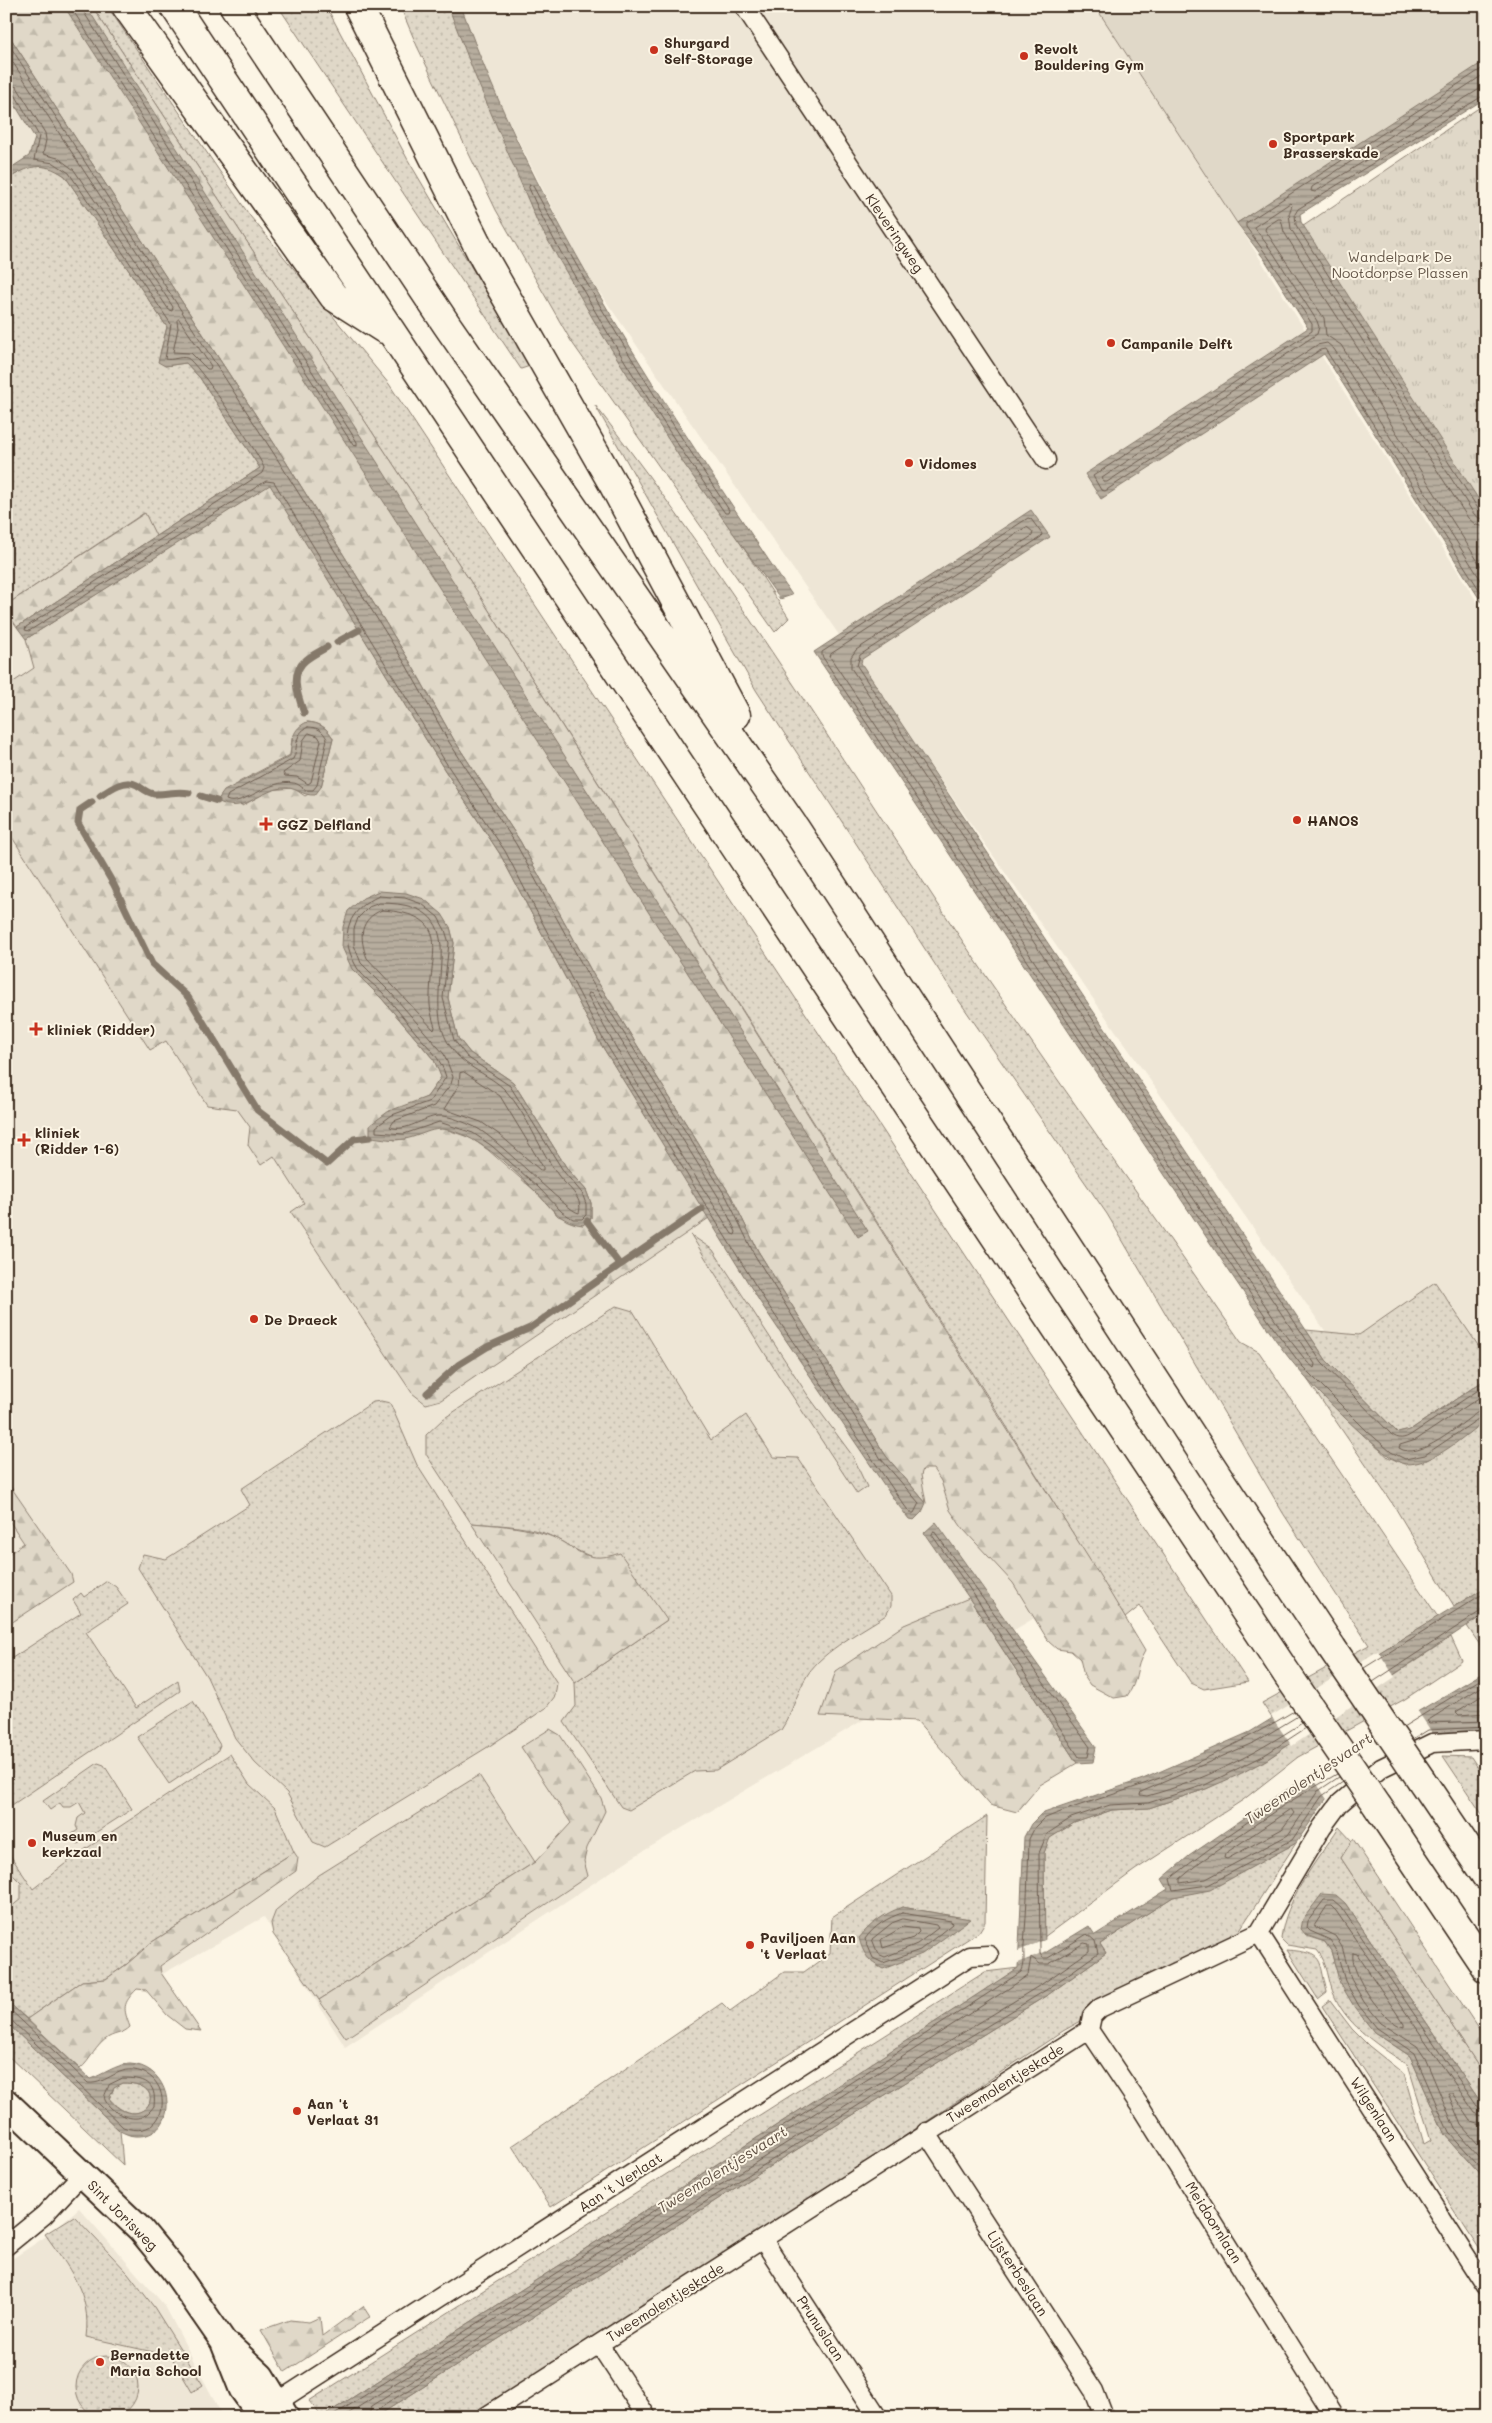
<svg xmlns="http://www.w3.org/2000/svg" width="1492" height="2423" font-family="Mali,sans-serif">
<style>
.built{fill:#eee6d6}
.grass{fill:url(#grass-dots);stroke:#8e8173;fill-rule:evenodd}
.forest{fill:url(#forest-firs);stroke:#8e8173;fill-rule:evenodd}
.park{fill:url(#park-tufts);stroke:#8e8173}
.garden{fill:#e0d8c8;stroke:#8e8173}
.water{fill:url(#water-rules);stroke:#85796b;fill-rule:evenodd}
.pier{fill:#fcf5e5}
.lines{fill:none;stroke-linecap:round;stroke-linejoin:round}
.shore{stroke:#6d5e51;stroke-width:1}
.stream{stroke:#85796b;stroke-width:7}
.street-casing{stroke:#3b2a1e;stroke-width:21}
.secondary-casing{stroke:#3b2a1e;stroke-width:29}
.highway-casing{stroke:#3b2a1e;stroke-width:31}
.street{stroke:#fcf5e5;stroke-width:18}
.secondary{stroke:#fcf5e5;stroke-width:25}
.highway{stroke:#fcf5e5;stroke-width:28}
.highway-bridge-casing{stroke:#3b2a1e;stroke-width:31;stroke-linecap:butt}
.highway-bridge{stroke:#fcf5e5;stroke-width:28}
.poi-dot{fill:#c8321e;stroke:#fcf5e5;stroke-width:2}
.labels{text-anchor:middle;dominant-baseline:central;stroke-width:4;stroke-linejoin:round;paint-order:stroke}
.poi-label{font-size:14px;font-weight:bold;fill:#3b2a1e;stroke:#fcf5e5;text-anchor:start}
.street-label{font-size:14px;fill:#3b2a1e;stroke:#fcf5e5}
.park-label{font-size:14px;fill:#645648;stroke:#fcf5e5}
.water-label{font-size:15px;font-style:italic;fill:#605144;stroke:#fcf5e5}
</style>
<defs>
<pattern id="grass-dots" width="8" height="8" patternUnits="userSpaceOnUse" patternTransform="scale(1.25)"><rect width="8" height="8" fill="#e0d8c8"/><path d="M2 2h.1M6 6h.1" fill="none" stroke="#c1baab" stroke-width="1.8" stroke-linecap="round"/></pattern>
<pattern id="forest-firs" width="22" height="20" patternUnits="userSpaceOnUse" patternTransform="scale(1.25)"><rect width="22" height="20" fill="#e0d8c8"/><path d="M5 1l3.5 6h-7zM16 11l3.5 6h-7z" fill="#c1baab"/></pattern>
<pattern id="park-tufts" width="24" height="20" patternUnits="userSpaceOnUse" patternTransform="scale(1.25)"><rect width="24" height="20" fill="#e0d8c8"/><path d="M3 7l-1-3M5 7V3M7 7l1-3M15 17l-1-3M17 17v-4M19 17l1-3" fill="none" stroke="#c1baab"/></pattern>
<pattern id="water-rules" width="6" height="5" patternUnits="userSpaceOnUse" patternTransform="scale(1.25)"><rect width="6" height="5" fill="#b7ad9e"/><path d="M0 2.5h6" fill="none" stroke="#968d80"/></pattern>
</defs>
<rect width="100%" height="100%" fill="#fcf5e5"/>
<filter id="ink" filterUnits="userSpaceOnUse"><feTurbulence type="fractalNoise" baseFrequency=".02" numOctaves="2"/><feDisplacementMap in="SourceGraphic" scale="10" xChannelSelector="R" yChannelSelector="G"/><feConvolveMatrix kernelMatrix="1 2 1 2 8 2 1 2 1" color-interpolation-filters="sRGB"/></filter>
<g filter="url(#ink)">
<path class="built" d="M458,6H1095L1248,240L1486,616V1382L1393,1428L582,267L472,48Z
M6,37L1046,1611L630,1859L345,2047L264,1917L61,2031L6,1978Z
M79,2208L165,2306L223,2417H6V2263L48,2235Z"/>
<path class="grass" d="M92,6H107L250,216L389,384L1248,1682L1204,1689L1191,1683L1140,1606L1125,1618L1002,1419L476,590Z
M278,6H326L408,160L530,366L521,369Z
M400,6H450L538,223L658,416L789,618L775,632L571,341L496,210L417,46Z
M40,166L53,168L65,176L167,327L160,353L165,366L186,363L200,378L260,468L156,536L144,513L6,605V180L28,167Z
M595,405C737,587 857,785 986,976C1070,1099 1157,1219 1241,1342L1259,1352L1438,1617L1272,1718L1262,1703L1369,1645L1283,1513L1107,1214L953,992L756,690Z
M691,1235L713,1250L807,1394L852,1455L867,1487L857,1494L779,1376Z
M1435,1282L1486,1357V1379L1410,1430L1398,1433L1326,1360L1306,1330L1359,1335Z
M616,1306L633,1311L711,1440L746,1415L773,1457L798,1458L891,1596V1606L886,1615C862,1631 824,1650 808,1674C797,1691 793,1712 781,1730L716,1770L695,1771L629,1810L621,1807L564,1722L576,1706L575,1683L667,1620L604,1559C581,1557 565,1541 544,1533C521,1525 495,1525 471,1523L426,1454V1435L443,1419Z
M1307,1379L1363,1435L1388,1457L1404,1464L1427,1460L1486,1420V1587L1454,1606L1396,1509Z
M381,1401L390,1403L417,1465L557,1683L555,1696L546,1708L491,1745L325,1847L313,1842L287,1793L255,1763L235,1738L207,1677L138,1568L143,1554L166,1559L250,1505L241,1489L373,1402Z
M107,1581L116,1587L128,1604L86,1632L136,1708L178,1680L180,1691L6,1809V1662L81,1613L73,1600L81,1593L84,1597Z
M1486,1613V1646L1482,1648L1467,1626Z
M1451,1637L1462,1661L1405,1699L1298,1757L1243,1800L1135,1870L1044,1937V1853L1049,1838L1074,1823L1112,1810L1149,1808L1206,1789L1266,1760Z
M193,1701L220,1745L217,1752L169,1784L137,1737Z
M230,1754L249,1784L275,1808L294,1852L152,1942L127,1964L106,1979L82,1981L27,2019L6,2000V1911L21,1899V1883L6,1868V1849L33,1889L75,1856Z
M1443,1756L1471,1757L1486,1780V1820Z
M98,1763L104,1765L132,1809L78,1844L72,1834L78,1830L76,1826L78,1818L85,1813L79,1802L71,1807H63L60,1803L50,1810L43,1801Z
M479,1775L535,1862L319,2000L273,1934L271,1923L276,1910L319,1875Z
M987,1816L985,1922L979,1932L551,2207L512,2146L722,2003L730,2011L784,1972H804L830,1953L832,1917ZM902,1907L969,1919L859,1938Z
M1339,1827L1352,1841L1341,1858L1486,2077V2110L1345,1903L1306,1936L1325,1942L1331,1951L1340,1983L1374,2032L1410,2056L1445,2135L1486,2181V2259L1322,2006L1330,2000L1352,2029L1369,2046L1404,2074L1424,2144L1431,2140L1408,2065C1382,2048 1348,2027 1335,1997C1327,1980 1329,1964 1317,1950L1287,1945L1281,1939C1285,1899 1317,1861 1339,1827Z
M1296,1843L1237,1934L1063,2031L831,2185L472,2417H376L762,2171L1049,1994L1106,1953L1100,1944L1173,1897L1210,1889Z
M1287,1950C1326,1953 1318,1959 1327,1992L1318,1999Z
M1019,1968L654,2205L322,2417L309,2401L985,1972Z
M6,2022L120,2131L123,2165L6,2054Z
M123,2083C176,2083 141,2139 109,2098L114,2087Z
M74,2216L128,2273L154,2307L203,2385L192,2392L171,2356L86,2337C92,2294 68,2267 45,2234Z
M76 2387a31 31 0 1 1 62 0a31 31 0 1 1-62 0Z"/>
<path class="forest" d="M6,6H92L476,590L1100,1576L1145,1651C1134,1669 1139,1680 1127,1696L1114,1698L1090,1685L1084,1676L1080,1659L1071,1651L1057,1649L1049,1642L1013,1583L963,1529L950,1510L941,1481L933,1469H923L921,1475L926,1503L886,1456L758,1251L731,1196L594,976L520,841L454,740L410,662L281,454L6,31Z
M270,484L444,769L500,854L599,1041L709,1218L441,1400L426,1404L412,1393L291,1212L304,1203L274,1156L261,1165L248,1145L250,1127L237,1109L207,1105L166,1041L150,1050L6,828V687L34,668L26,639ZM307,722C320,723 326,727 333,738L321,787L305,796L293,788L270,790L242,806L239,782L290,755L292,738ZM450,927L454,943L448,998L458,1038L470,1053L513,1082L568,1170L586,1190L591,1203V1218L583,1225L558,1216L535,1191L488,1150L471,1138L439,1127L405,1139L394,1140L416,1102L427,1097L442,1077L434,1060L383,1000Z
M145,513L156,536L17,627L6,611V605Z
M6,1480L71,1574L73,1582L11,1623L6,1615V1556L24,1543L6,1516Z
M471,1523C495,1525 518,1526 541,1533C575,1542 580,1567 620,1553L667,1620L575,1683Z
M969,1598L1077,1763L1040,1785L1017,1812L990,1805L917,1721L820,1716L836,1671L904,1625Z
M550,1729L560,1735L601,1798L605,1811L587,1848L584,1861L588,1876L346,2038L319,2000L535,1862L571,1823L521,1747Z
M1353,1839L1486,2040V2077L1341,1858Z
M294,1852L298,1858L296,1871L160,1966L161,1973L201,2031L185,2029L167,2015L146,1990L137,1989C122,2004 123,2008 130,2027C123,2034 116,2033 109,2037C95,2045 91,2060 80,2069L27,2019L82,1981L106,1979L127,1964L152,1942Z
M363,2306L370,2317L368,2318L285,2372L261,2330L290,2320L309,2322L320,2317L322,2336Z"/>
<path class="park" d="M1486,103V541L1281,241Z"/>
<path class="garden" d="M1095,6H1486V64L1237,223Z"/>
<path class="water" d="M64,6H86L868,1231L858,1237Z
M448,6H461C537,219 667,408 792,595L780,599L682,461L600,331L538,223L476,78Z
M6,31L281,454L410,662L454,740L520,841L594,976L731,1196L758,1251L886,1456L926,1503L922,1512L914,1520L909,1519L895,1501L760,1302L599,1041L500,854L444,769L270,485L26,639L17,627L260,468L200,378L186,363L165,366L158,362L167,327L65,176C41,160 30,166 6,180V171L29,156L35,138L6,90Z
M1486,60V98L1300,214L1301,222L1486,511V609L1324,354L1101,499L1085,474L1308,328L1265,260L1237,223Z
M1031,510L1050,537L862,659L861,663L1326,1360L1398,1433L1410,1430L1486,1379V1420C1463,1436 1436,1464 1406,1464C1387,1464 1313,1387 1298,1369C1288,1357 1279,1345 1270,1332L814,652Z
M307,722C320,723 326,727 333,738L321,787L315,795C302,796 295,786 282,788C256,792 244,815 217,801L224,791L290,756C292,740 292,729 307,722Z
M379,891L406,893L424,899L442,914L450,927L454,943L448,998L458,1038L470,1053L513,1082L568,1170L586,1190L591,1203V1218L583,1225C560,1223 550,1206 535,1191C512,1168 486,1143 456,1132C434,1124 425,1135 405,1139C393,1141 382,1138 370,1137V1125L389,1111L427,1097L441,1077L434,1060L383,1000L352,969L342,947L343,927L348,911L363,898Z
M936,1522L1096,1747L1093,1762L1077,1763L969,1598L924,1533Z
M1486,1587V1613L1266,1760L1238,1775L1206,1789L1149,1808L1112,1810L1074,1823L1050,1838L1044,1853L1045,1953L1089,1926L1095,1935L1168,1889L1162,1879L1189,1856L1278,1795L1486,1671V1732L1380,1765L1326,1799L1296,1843L1210,1890L1173,1897L1100,1944L1106,1953L1049,1994L762,2171L376,2417H322L654,2205L1018,1968L1024,1837L1031,1824L1041,1814L1143,1779L1250,1732Z
M1322,1894L1336,1895L1345,1903L1486,2110V2181L1445,2135L1410,2056L1374,2032L1355,2008L1340,1983L1331,1951L1325,1942L1306,1935L1301,1929L1303,1919Z
M902,1907L970,1919L922,1954L883,1969C869,1962 863,1954 859,1938C871,1923 884,1914 902,1907Z
M6,2000L90,2079C103,2075 116,2064 130,2064C176,2066 181,2139 135,2136C130,2136 124,2133 120,2131L6,2022ZM123,2083C176,2083 141,2138 109,2099L114,2088Z"/>
<path class="pier" d="M1378,1651L1395,1677L1292,1746L1271,1716Z
M1417,1710L1435,1737L1328,1801L1310,1773Z
M1047,1939L1048,1950L1016,1964V1952Z"/>
<g class="lines">
<path class="shore" d="M70,6L353,445L357,446V442L83,11L82,6
M6,40L276,457L406,665L449,742L516,844L590,979L727,1198L754,1254L881,1459L919,1503L914,1513H910L899,1498L764,1299L603,1039L505,851L448,766L274,482L266,481L29,631L25,630L26,627L262,473L264,468C260,455 196,360 187,358C180,356 172,361 165,359L171,324L69,173L54,163L34,160L39,136L13,91L6,89
M6,52L158,284L173,307L172,311L169,310L74,170L58,158L43,154L46,140L45,133L17,87L6,83
M1486,66L1246,223V227L1269,258L1312,324V331L1093,476L1101,490L1105,491L1320,350L1325,349L1486,600
M1486,73L1312,187L1311,191L1315,192L1478,90L1486,88
M1486,94L1298,209L1295,214L1296,225L1479,510L1486,513
M530,185L533,186C592,298 659,405 729,510L728,513H725C674,441 627,368 584,292C564,258 544,224 529,188Z
M179,319L211,366L210,369H207L191,353L173,352L178,328L177,321Z
M1486,519L1479,518L1474,514L1291,229L1289,214L1292,205L1290,203L1254,227L1274,254L1317,321L1319,327L1317,334L1102,478L1104,482H1107L1317,345L1327,343L1334,349L1486,588
M1027,527L1033,532L1032,536L856,650L851,657V668L1315,1364L1314,1368L1307,1362L1279,1326L830,657L831,654Z
M1486,527L1476,525L1468,518L1318,287L1284,232L1281,219H1278L1266,227L1265,230L1324,318L1326,335L1341,345L1486,574
M308,727C318,727 323,731 327,739L317,785L313,790H306C302,788 298,783 293,783C270,778 242,808 226,800L228,795L293,759C299,747 293,734 308,727Z
M309,733L318,736L321,741L311,782L308,784L297,777L285,776L283,773L300,761L303,741Z
M379,896L405,898L422,904L438,917L445,930L449,943L443,998L454,1040L467,1057L510,1086L564,1172L582,1193L586,1204V1215L582,1219H573L562,1212L538,1187L492,1146L473,1133L439,1122L404,1134L376,1132V1127L392,1115L430,1101L446,1077C441,1058 429,1048 416,1033C405,1020 394,1005 382,992C373,984 360,975 355,964C339,934 348,910 379,896Z
M380,903C486,903 414,993 450,1046C466,1070 489,1073 506,1091C527,1114 539,1149 558,1175C566,1186 584,1197 579,1213C567,1212 499,1139 475,1127C465,1123 450,1115 438,1116C423,1117 406,1133 390,1127L394,1121L434,1106L451,1084L453,1077L444,1054L391,993L361,963L354,945V929L358,918L369,907Z
M382,910C452,915 431,947 430,996C429,1006 432,1018 435,1027L434,1030L367,958C359,938 359,919 382,910Z
M589,993L592,994L721,1201L736,1232L735,1235L732,1234C683,1156 630,1078 588,996Z
M464,1072L500,1096L543,1167V1170H540L500,1135L481,1122L444,1109L459,1085L460,1073Z
M1486,1385L1412,1434C1404,1439 1399,1440 1391,1434L1322,1363L857,666L860,655L1041,537L1042,534L1031,519L1028,518L822,652V656L845,691L1274,1329L1302,1366L1367,1431L1391,1452L1405,1459L1425,1455L1481,1417L1486,1416
M1486,1393L1416,1440L1400,1445L1399,1448C1419,1462 1460,1424 1478,1412L1486,1410
M934,1531L1090,1747L1088,1757H1079L974,1595L932,1535Z
M1364,1668L1486,1592
M1373,1682L1481,1611L1486,1610
M1486,1684L1427,1721L1429,1723L1486,1721
M1486,1693L1456,1712L1459,1715L1486,1713
M1298,1716L1255,1742L1141,1792L1140,1795L1147,1796C1206,1780 1251,1756 1302,1723
M1403,1727L1486,1676
M1412,1740L1428,1730L1486,1727
M1333,1768C1276,1802 1221,1838 1170,1879L1173,1890L1208,1885L1292,1840L1322,1796L1343,1782
M1337,1774L1284,1805L1200,1862L1180,1879V1883L1206,1879L1288,1835L1318,1791L1339,1777
M1291,1809L1294,1813L1282,1829L1227,1859L1224,1858L1225,1854Z
M902,1913L951,1921L952,1924L920,1950L883,1963L873,1958L865,1939C874,1926 887,1918 902,1913Z
M903,1919L936,1925L938,1928L917,1944L885,1957L878,1954L872,1939L892,1923Z
M903,1927L918,1929L919,1932L913,1938L883,1948L881,1940Z
M1353,1953L1357,1954L1404,2024V2027C1384,2024 1349,1973 1353,1953Z
M6,2006L88,2083C108,2085 118,2063 142,2072C175,2084 167,2143 123,2127L12,2021L6,2019
M123,2078C144,2078 157,2082 154,2106C144,2121 132,2121 116,2112C112,2109 107,2105 105,2100C103,2096 108,2089 109,2085Z
M1486,2112L1479,2109L1341,1907L1333,1900H1324L1308,1921L1307,1928L1310,1931L1330,1940L1336,1949L1345,1981L1359,2006L1377,2028L1414,2053L1449,2133L1486,2174
M1486,2118L1475,2113L1336,1911L1331,1906H1327L1314,1926L1335,1936L1342,1947L1351,1979L1364,2002L1381,2023L1417,2046L1425,2058L1455,2129L1486,2164
M1486,2126L1471,2121L1452,2093H1448L1461,2125L1486,2153
M331,2417L656,2209L1021,1972C1026,1965 1023,1954 1024,1945C1027,1910 1028,1875 1029,1839L1035,1827L1043,1819C1076,1805 1111,1796 1144,1784C1196,1765 1246,1740 1294,1711
M343,2417L1011,1987L1028,1975L1031,1957L1040,1964H1049L1084,1943L1089,1944V1951L1042,1984L870,2090L394,2392L372,2406L368,2417
M374,2417L376,2411L397,2397L873,2096L1046,1990L1098,1953L1095,1941L1087,1934L1048,1958H1043L1040,1954L1039,1853L1047,1834L1071,1818L1110,1805L1148,1803L1205,1785L1263,1756L1306,1728"/>
<path class="stream" d="M337,642L359,630
M304,713C298,696 289,673 306,660C312,655 321,651 327,647
M100,796C110,789 125,778 137,785C142,788 147,793 154,794C166,795 177,790 189,793
M201,796L217,801
M92,802L80,810L78,823L114,885L152,964L188,997L257,1110L327,1164L354,1139L370,1137
M587,1221L620,1265L702,1209
M427,1393L458,1365L487,1347L530,1328L620,1265"/>
<g class="street-casing">
<path id="street" d="M744,6L1046,460
M1259,1933L1486,2287
M1089,2030L1140,2106L1335,2417
M926,2132L1094,2391L1104,2417
M763,2240L878,2417
M6,2246L44,2215L82,2174
M599,2344L647,2417
M268,2408L970,1956L989,1955
M485,2417L1089,2030L1092,2016L1100,2008L1259,1933L1322,1827L1339,1804L1381,1768L1432,1743L1486,1740"/>
</g>
<g class="secondary-casing">
<path id="secondary" d="M6,2102L141,2230L173,2269L223,2341L242,2389L262,2417
M229,2346L261,2376L286,2417"/>
</g>
<g class="highway-casing">
<path id="highway" d="M126,6L334,297L384,329
M174,6L1287,1674
M234,6L447,325L795,828L1223,1484L1332,1648
M358,6L484,258L613,484L736,715
M1422,1781L1486,1876
M1378,1807L1486,1968"/>
</g>
<use href="#street" class="street"/>
<use href="#secondary" class="secondary"/>
<use href="#highway" class="highway"/>
<g class="highway-bridge-casing">
<path id="highway-bridge" d="M1332,1648L1422,1781
M1287,1674L1378,1807"/>
</g>
<use href="#highway-bridge" class="highway-bridge"/>
</g>
</g>
<g class="poi-dot">
<circle cx="654" cy="50" r="5"/>
<circle cx="1024" cy="56" r="5"/>
<circle cx="1273" cy="144" r="5"/>
<circle cx="1111" cy="343" r="5"/>
<circle cx="909" cy="463" r="5"/>
<circle cx="1297" cy="820" r="5"/>
<path d="M263.5 816.5h5v5h5v5h-5v5h-5v-5h-5v-5h5z"/>
<path d="M33.5 1021.5h5v5h5v5h-5v5h-5v-5h-5v-5h5z"/>
<path d="M21.5 1132.5h5v5h5v5h-5v5h-5v-5h-5v-5h5z"/>
<circle cx="254" cy="1319" r="5"/>
<circle cx="32" cy="1843" r="5"/>
<circle cx="750" cy="1945" r="5"/>
<circle cx="297" cy="2111" r="5"/>
<circle cx="100" cy="2362" r="5"/>
</g>
<g class="labels">
<g class="poi-label">
<text x="664" y="42">Shurgard<tspan x="664" dy="16">Self-Storage</tspan></text>
<text x="1034" y="48">Revolt<tspan x="1034" dy="16">Bouldering Gym</tspan></text>
<text x="1283" y="136">Sportpark<tspan x="1283" dy="16">Brasserskade</tspan></text>
<text x="1121" y="343">Campanile Delft</text>
<text x="919" y="463">Vidomes</text>
<text x="1307" y="820">HANOS</text>
<text x="277" y="824">GGZ Delfland</text>
<text x="47" y="1029">kliniek (Ridder)</text>
<text x="35" y="1132">kliniek<tspan x="35" dy="16">(Ridder 1-6)</tspan></text>
<text x="264" y="1319">De Draeck</text>
<text x="42" y="1835">Museum en<tspan x="42" dy="16">kerkzaal</tspan></text>
<text x="760" y="1937">Paviljoen Aan<tspan x="760" dy="16">'t Verlaat</tspan></text>
<text x="307" y="2103">Aan 't<tspan x="307" dy="16">Verlaat 31</tspan></text>
<text x="110" y="2354">Bernadette<tspan x="110" dy="16">Maria School</tspan></text>
</g>
<g class="street-label">
<text transform="translate(895 233) rotate(56)">Kleveringweg</text>
<text transform="translate(1005 2083) rotate(-32)">Tweemolentjeskade</text>
<text transform="translate(1374 2109) rotate(57)">Wilgenlaan</text>
<text transform="translate(620 2182) rotate(-33)">Aan 't Verlaat</text>
<text transform="translate(123 2215) rotate(45)">Sint Jorisweg</text>
<text transform="translate(1214 2222) rotate(58)">Meidoornlaan</text>
<text transform="translate(1018 2273) rotate(57)">Lijsterbeslaan</text>
<text transform="translate(665 2302) rotate(-32)">Tweemolentjeskade</text>
<text transform="translate(821 2328) rotate(57)">Prunuslaan</text>
</g>
<g class="park-label">
<text x="1400" y="256">Wandelpark De<tspan x="1400" dy="16">Nootdorpse Plassen</tspan></text>
</g>
<g class="water-label">
<text transform="translate(1308 1778) rotate(-34)">Tweemolentjesvaart</text>
<text transform="translate(722 2169) rotate(-32)">Tweemolentjesvaart</text>
</g>
</g>
<rect width="1492" height="2423" fill="none" stroke="#fcf5e5" stroke-width="25"/>
<rect x="12" y="12" width="1467" height="2398" fill="none" stroke="#3b2a1e" stroke-width="2" filter="url(#ink)"/>
</svg>
